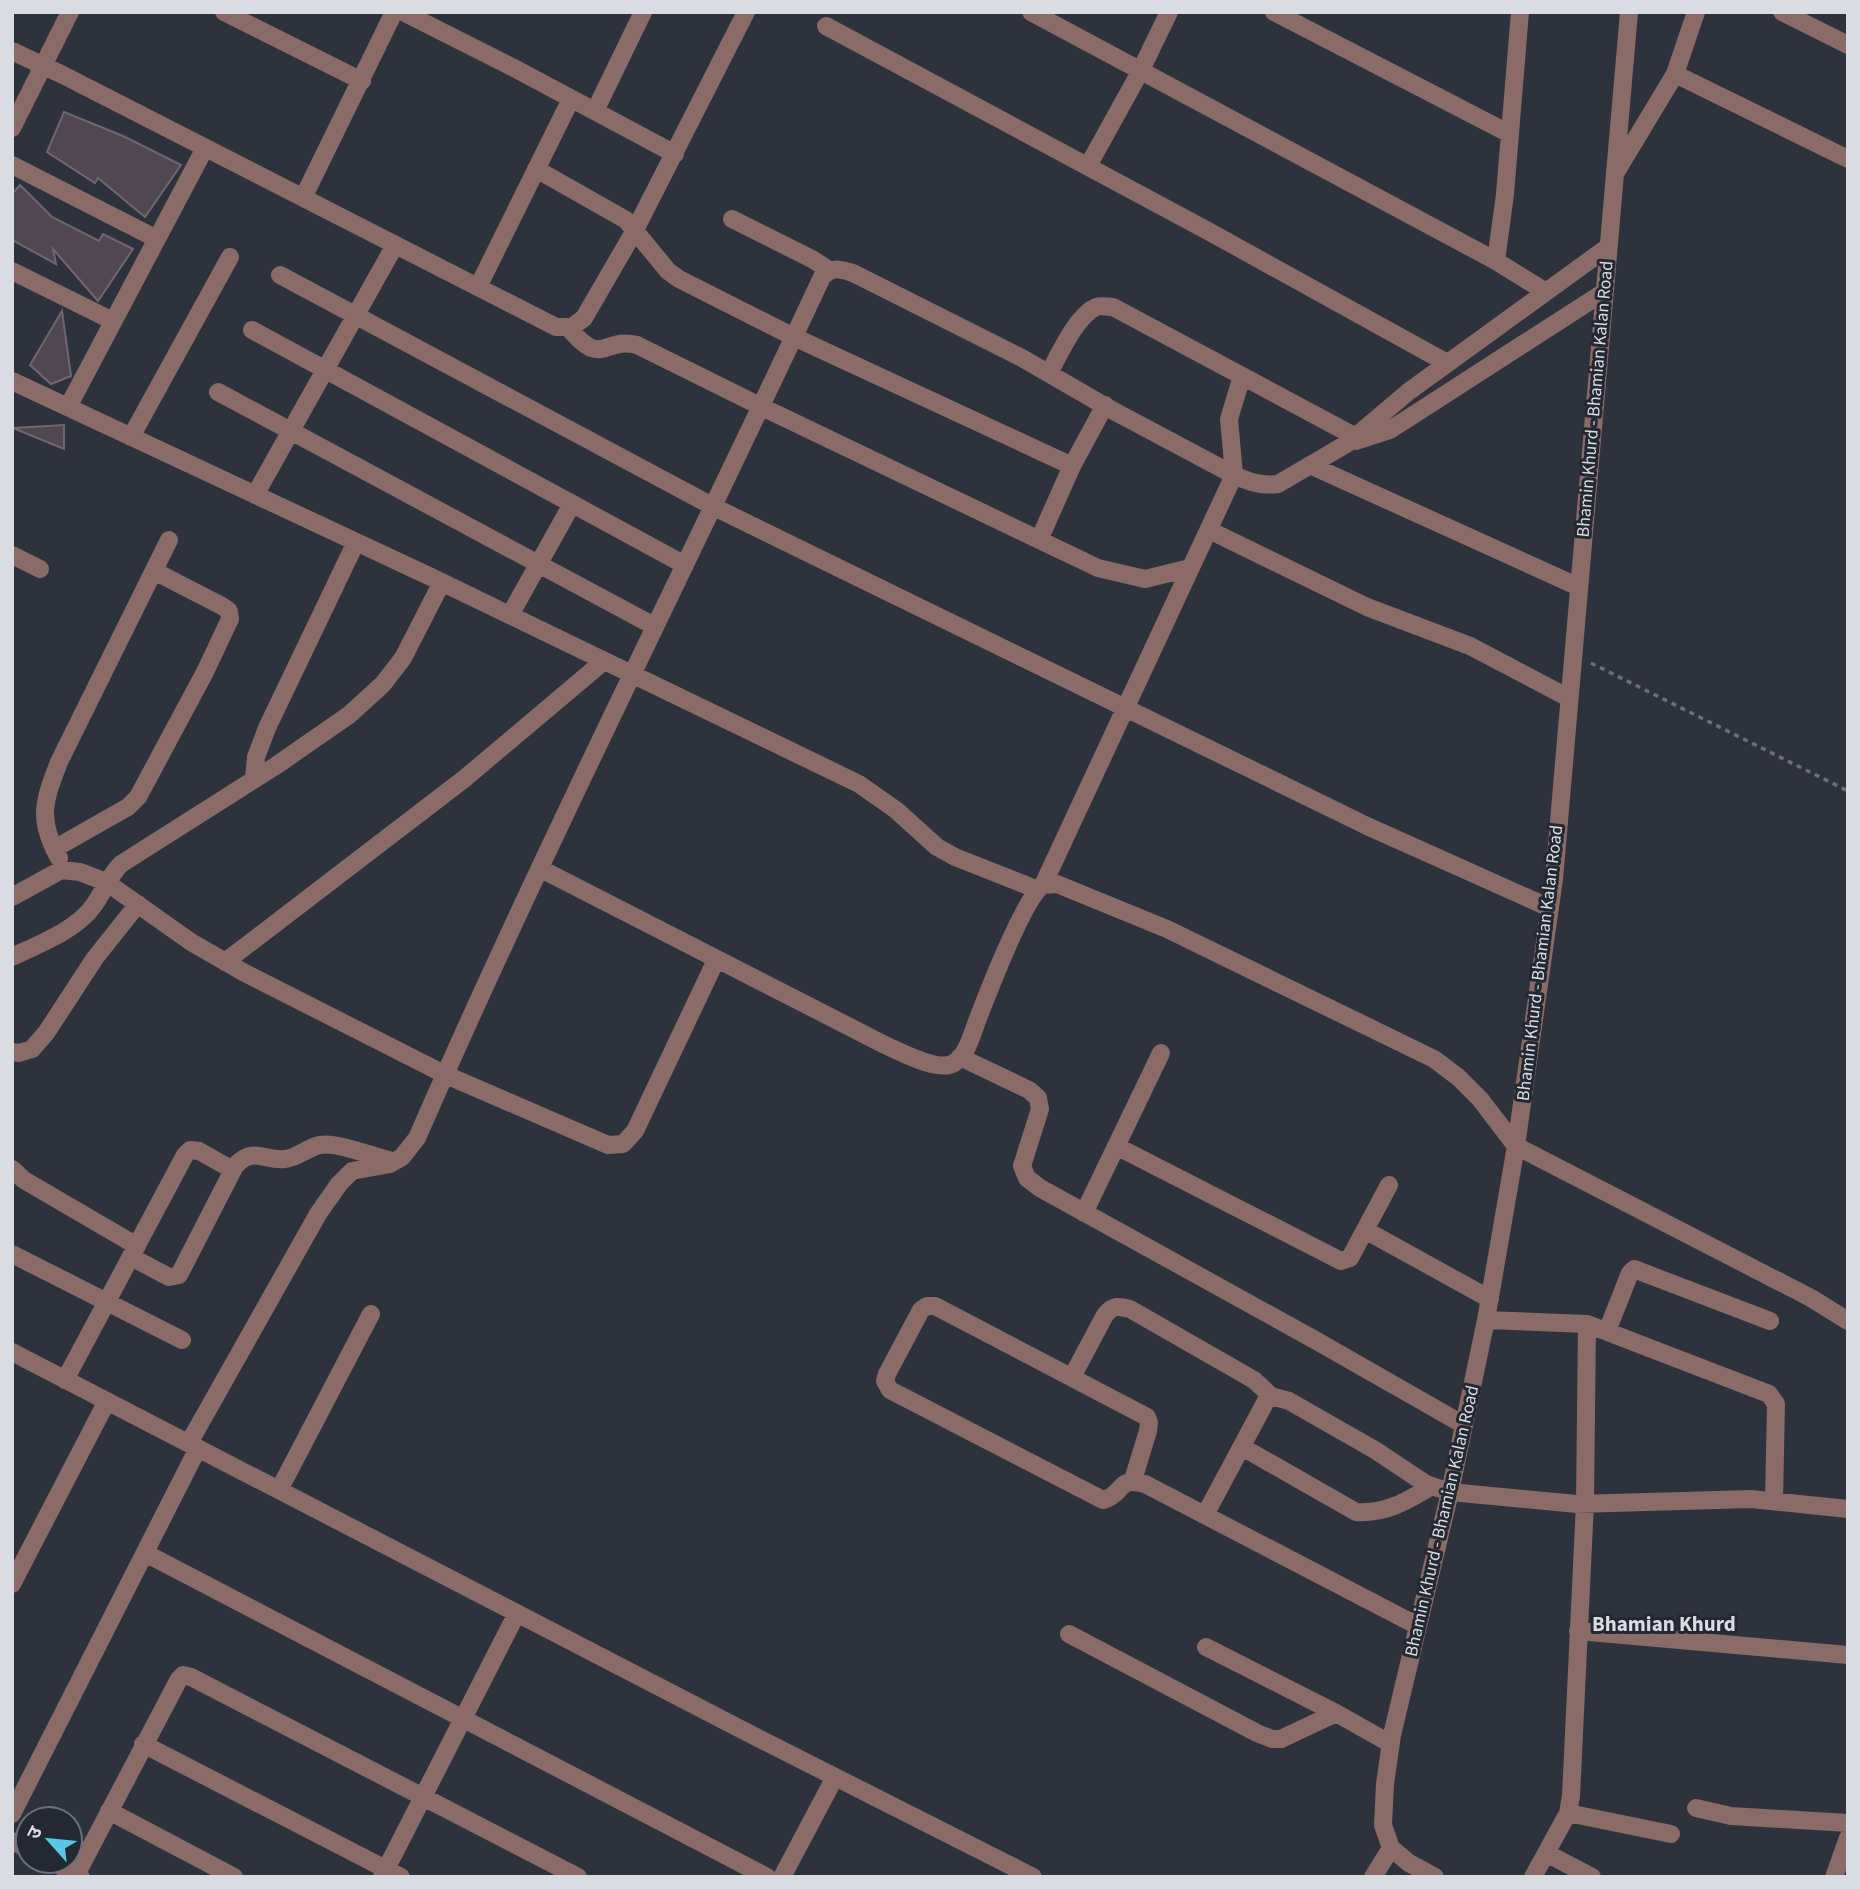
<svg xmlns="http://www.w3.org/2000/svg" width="1860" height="1889" font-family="'Source Sans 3','Noto Sans Devanagari',sans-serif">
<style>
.building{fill:#514751;stroke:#716670;stroke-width:2}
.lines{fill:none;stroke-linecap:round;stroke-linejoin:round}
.path{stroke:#6b6f79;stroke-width:3.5;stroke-dasharray:5 5;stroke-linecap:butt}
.minor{stroke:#8a6b67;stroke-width:18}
.labels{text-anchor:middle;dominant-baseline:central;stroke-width:6;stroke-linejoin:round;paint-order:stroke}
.street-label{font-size:18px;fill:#d9dce3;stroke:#242833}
.quarter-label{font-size:21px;font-weight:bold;fill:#d9dce3;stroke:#242833}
</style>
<rect width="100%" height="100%" fill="#2e323d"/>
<path class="building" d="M64,112L123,136L181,165L145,217L98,178L95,183L47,152Z
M20,185L52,217L99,241L103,234L133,249L98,301L53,249L56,264L12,240V194Z
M62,311L71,376L51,384L30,365Z
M64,425V449L13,428Z"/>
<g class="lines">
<path class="path" d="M1591,663L1848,791"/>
<path class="minor" d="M224,12L362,81
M403,12L512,67L675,154
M1031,12L1496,261L1546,292
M1274,12L1510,134
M1782,12L1848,45
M826,26L1208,231L1447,363
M12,51L63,75L556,327H572L584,318L635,230L746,12
M1675,74L1848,159
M595,111L643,12
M12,128L70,12
M12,165L157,239
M1088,166L1140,72L1169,12
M536,169L626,220L668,271L679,279L794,337L1072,466
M1616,172L1675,74L1696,12
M303,198L394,12
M732,219L812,259L829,270
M1496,261L1505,194L1520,12
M12,271L113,321
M280,275L714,507L1367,826L1550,908
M478,287L571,99
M568,327C603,370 603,336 637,345L762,407L1098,568L1145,579L1190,568
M252,330L685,565
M1049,373C1059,355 1076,316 1096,307C1101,305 1106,307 1113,307L1356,437
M12,381L431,577L859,784L896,810L937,847L955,857L1036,889
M218,392L654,626
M68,407L205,148
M131,437L230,257
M1356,441L1390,430L1604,292
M1310,465L1579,587
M255,495L395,245
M1209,530L1367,607L1470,646L1569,698
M1039,540L1072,466L1105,405
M12,555L40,569
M510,615L572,504
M254,779L256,757L267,728L356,542
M54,849L128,807L138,797L205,672L230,619L229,611L222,606L154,571
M59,858C37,819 44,801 59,762L169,540
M541,869L883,1044C899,1051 938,1073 954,1063C967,1055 972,1034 977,1021C987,995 1024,898 1043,885L1057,884L1167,929L1434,1059L1458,1077L1480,1099L1516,1146L1811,1298L1848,1321
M1043,885L1234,475L1229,419L1242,376
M12,897L61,870L80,872L106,882L191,942L243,972L446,1075L608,1145L623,1144L635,1131L716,960
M12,957C39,944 77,930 94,905C104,891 108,877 121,864L277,765L349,715L383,684L403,658L442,582
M225,962L464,779L604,661
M12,1052L19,1053L32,1049L46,1033L95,958L138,904
M960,1057L1029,1090L1038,1098L1040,1109L1022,1166L1027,1178L1040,1188L1315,1340L1464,1425
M1116,1146L1341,1261L1350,1258L1389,1185
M12,1169L24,1180L137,1246
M1084,1213L1161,1053
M1365,1230L1490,1299
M12,1254L182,1340
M131,1257L169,1277L179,1275L235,1166C253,1146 263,1161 285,1159C298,1158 308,1147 320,1145C338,1142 371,1156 389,1160
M1486,1320L1587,1324L1769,1394L1776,1404L1774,1501
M1607,1331L1630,1273L1634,1269L1770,1321
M12,1352L756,1737L1033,1877
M1072,1377L1105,1315C1113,1305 1118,1306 1130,1309L1254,1380L1271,1396
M65,1380L185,1155L190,1150L199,1151L233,1170
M189,1443L318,1214L339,1184L352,1171L390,1164L402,1157L417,1138C544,847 688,564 822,277C832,266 840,269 853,273L1022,358L1110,409L1234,475C1249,482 1261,486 1278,484L1348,443L1408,392L1608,247
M1242,1447L1356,1512C1386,1514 1407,1501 1432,1486
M1133,1480L1148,1431L1149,1423L1147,1417L935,1306H927L921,1310L887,1374L885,1381L890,1390L1103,1500C1125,1494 1116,1476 1145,1484L1418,1626
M279,1490L371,1314
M1205,1515L1266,1401L1271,1396L1289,1401L1375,1450L1426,1484L1450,1492L1577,1504L1751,1499L1848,1509
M145,1553L767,1877
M12,1584L107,1401
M1578,1631L1848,1655
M1069,1634L1257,1733L1272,1739H1281L1336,1713
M1206,1647L1336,1713L1391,1744
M143,1744L401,1877
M1696,1808L1731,1816L1848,1823
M109,1811L234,1877
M1568,1813L1671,1834
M12,1814L198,1448
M12,1841L28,1849
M1546,1853L1592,1877
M51,1861L81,1877
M75,1877L179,1679L183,1675L191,1677L578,1877
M382,1877L517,1613
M782,1877L835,1777
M1373,1877L1391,1848
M1435,1877L1409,1863L1391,1848L1383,1825L1385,1784L1392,1735L1450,1492L1486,1320L1516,1146L1554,879L1629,12
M1533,1877L1568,1813L1571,1796L1585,1503L1587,1324
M1834,1877L1848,1838"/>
</g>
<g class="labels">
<g class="street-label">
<text transform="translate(1595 399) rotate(-85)">Bhamin Khurd - Bhamian Kalan Road</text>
<text transform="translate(1540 963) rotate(-83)">Bhamin Khurd - Bhamian Kalan Road</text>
<text transform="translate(1442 1521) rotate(-77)">Bhamin Khurd - Bhamian Kalan Road</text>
</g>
<g class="quarter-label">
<text x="1664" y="1624">Bhamian Khurd</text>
</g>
</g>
<rect width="1860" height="1889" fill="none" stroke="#d9dce3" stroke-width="28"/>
<g transform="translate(49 1840) rotate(297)"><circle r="33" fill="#242833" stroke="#6c7079" stroke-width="2"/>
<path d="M0-5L12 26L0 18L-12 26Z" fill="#59c8e5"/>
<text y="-10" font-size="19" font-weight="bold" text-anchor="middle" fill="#d9dce3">उ</text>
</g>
</svg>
